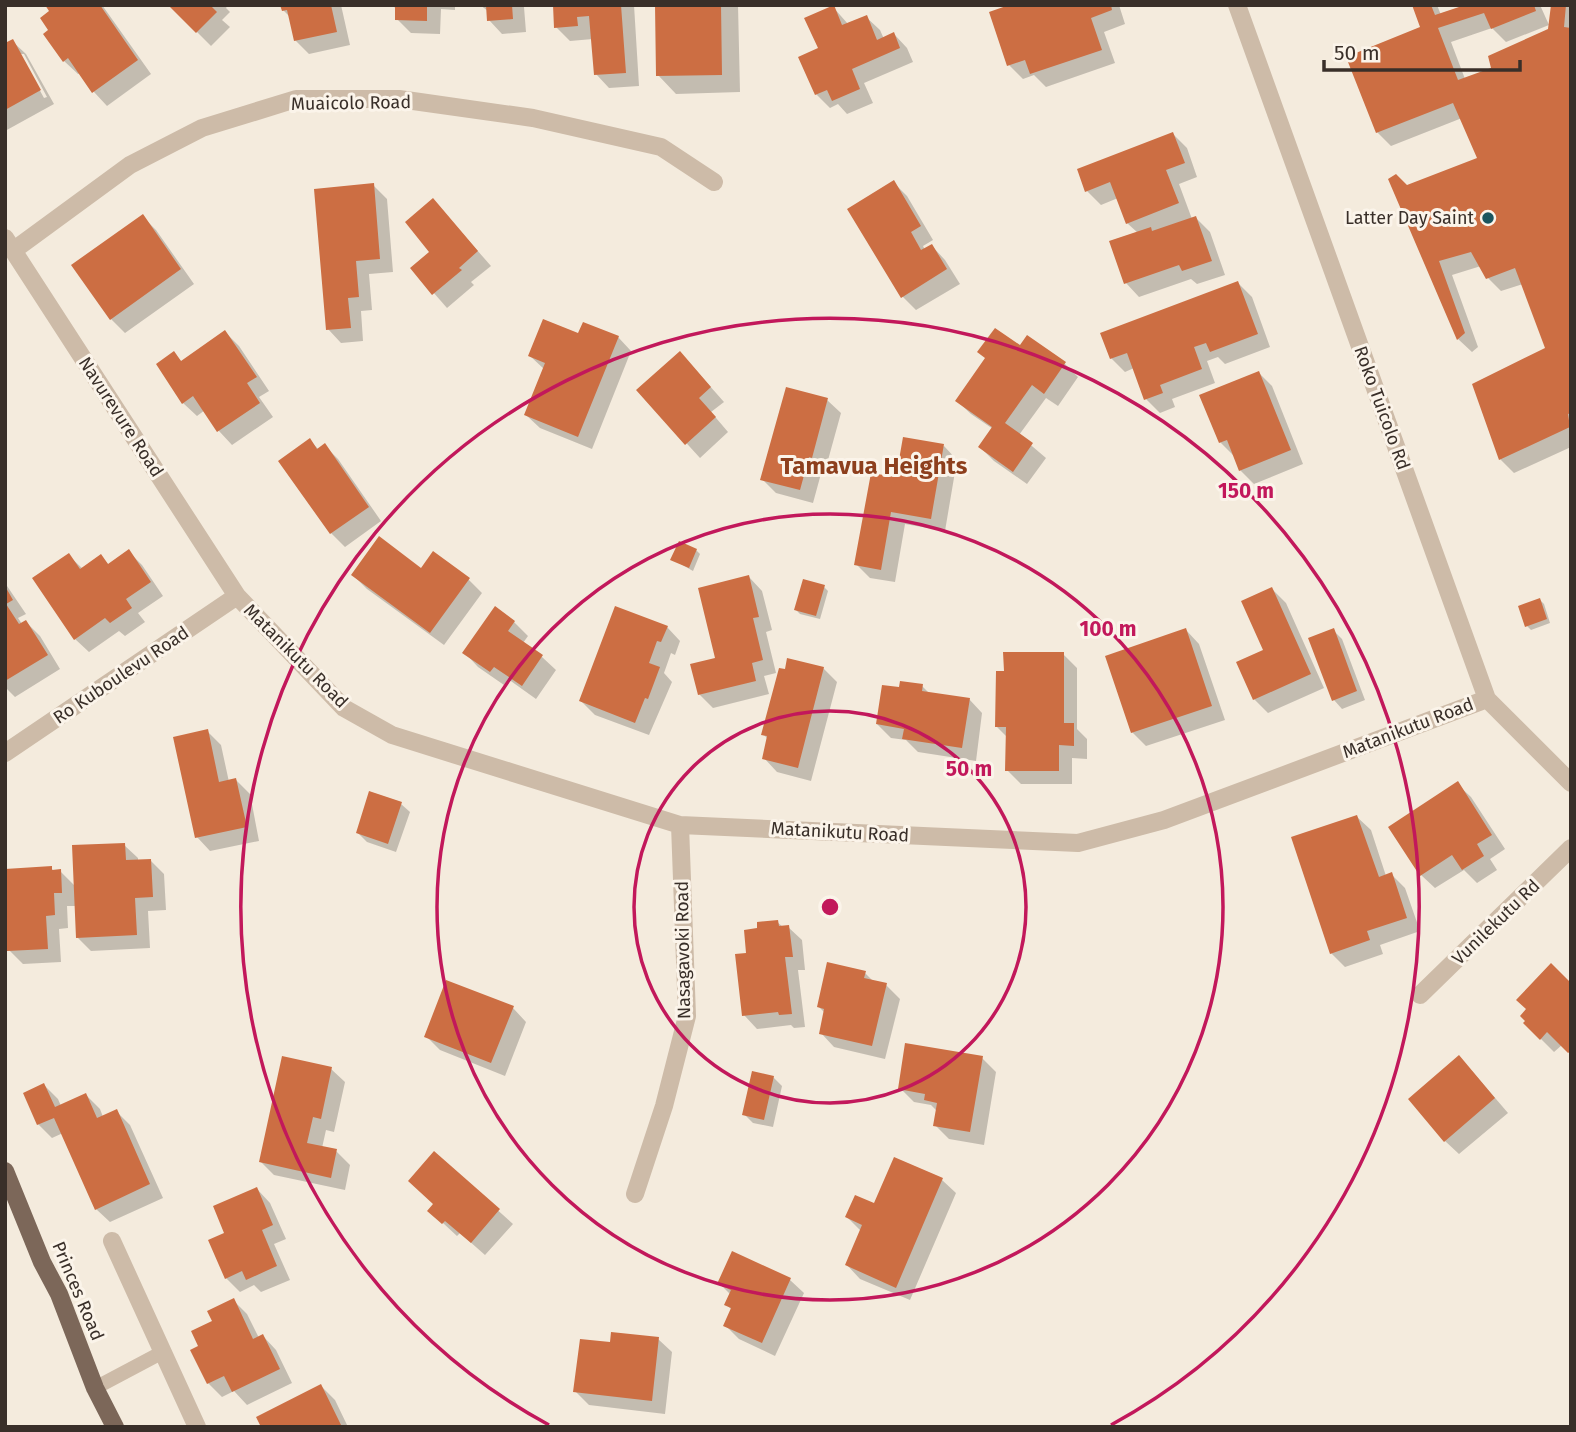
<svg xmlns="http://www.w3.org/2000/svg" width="1576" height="1432" font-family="'Fira Sans',sans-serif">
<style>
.shadow{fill:#0003;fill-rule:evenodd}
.building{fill:#cc6e43}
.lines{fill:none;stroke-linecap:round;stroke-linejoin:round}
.lane{stroke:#cdbba8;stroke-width:14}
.street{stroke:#cdbba8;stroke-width:18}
.primary{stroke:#7c6759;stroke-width:18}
.ring{fill:none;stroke:#c2185b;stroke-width:3.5}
.poi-dot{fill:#1b555e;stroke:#fbf4ea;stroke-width:2.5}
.labels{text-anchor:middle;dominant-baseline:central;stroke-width:6;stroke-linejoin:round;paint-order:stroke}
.street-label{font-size:18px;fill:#392f29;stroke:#fbf4ea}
.poi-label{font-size:18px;fill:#392f29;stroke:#fbf4ea;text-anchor:end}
.district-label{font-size:24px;font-weight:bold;fill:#8d3f1d;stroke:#fbf4ea}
.centre{fill:#c2185b;stroke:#fbf4ea;stroke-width:3.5}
.ring-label{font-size:21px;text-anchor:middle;font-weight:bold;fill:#c2185b;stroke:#fbf4ea;stroke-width:6;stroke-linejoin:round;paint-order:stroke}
</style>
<rect width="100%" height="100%" fill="#f4ebdd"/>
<path class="shadow" d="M47,5H102L151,74L107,106L94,92L80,73L78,74L64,61L51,31L52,12Z
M174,5H228L226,8L230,12L222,20L230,27L211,46L172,7Z
M282,5H341L350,45L309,54L295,40L291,18L283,10Z
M391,5H455V10L441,9L440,34L411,33L397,19V9Z
M480,5H543L524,7L526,32L502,34L489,20L488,11Z
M554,5H634L639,86L609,88L596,74L593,39L570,41L556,27Z
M657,5H738L740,92L676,94L658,75Z
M1014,5H1119L1125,24L1104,32L1115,63L1046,87L1034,75L1023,79L1009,65L991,13Z
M1414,5H1437L1441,15L1470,5H1540L1549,25L1506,42L1492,28L1451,42L1465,79L1493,69L1550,30L1553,5H1571V447L1514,473L1500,459L1548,349L1523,284L1501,291L1488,278L1481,266L1452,275L1478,347L1472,352L1458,339L1390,180L1407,187L1479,159L1462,118L1391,146L1377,132L1422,28Z
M833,7L848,24L866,17L880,30L884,39L894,34L907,48L913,62L864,83L873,103L847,114L838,104L830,108L816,94L820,49Z
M12,41L26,54L54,104L5,131V45ZM20,54H24L47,97L44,98Z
M1173,134L1187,148L1197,177L1179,184L1192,219L1196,218L1210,232L1225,275L1197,284L1191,279L1139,297L1126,283L1138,233L1127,223L1118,198L1101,205L1087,191Z
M894,183L907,196L933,240L923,246L925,250L932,246L945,260L960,284L916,310L903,297Z
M373,185L387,199L393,272L369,274L372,310L361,311L363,341L341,343L328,329Z
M433,200L491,266L471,282L474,285L447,308L412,268L432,252Z
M143,217L156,230L194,284L125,333L111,319L74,266Z
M1238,283L1252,297L1270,347L1225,364L1218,357L1207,361L1215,383L1172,399L1175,407L1160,413L1146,399L1134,368L1125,372L1111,358Z
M225,332L239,346L269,391L259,397L273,417L232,445L219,431L205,410L197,416L183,403L174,354L182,362Z
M618,337L631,351L592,449L540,428L526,415L544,369L530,356Z
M1021,348L1065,364L1078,377L1058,406L1046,398L1019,435L1046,458L1027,484L994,461L980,447L993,429L971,414L957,401Z
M693,367L724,402L711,412L728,432L700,458L638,390Z
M1259,373L1272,386L1303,464L1254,484L1240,470L1234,456L1220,442Z
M827,400L841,413L825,471L822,470L813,503L776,493L762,479Z
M310,440L319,450L325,446L338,459L381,521L345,547L331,533L280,461Z
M944,446L957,460L945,531L905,524L895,582L870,578L856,564L897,479Z
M696,550L700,554L693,571L672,559Z
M129,552L142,565L163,596L138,613L145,622L125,636L119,631L89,652L75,639L68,555L83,569L101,557L109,565Z
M422,570L468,579L482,593L444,645L367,589L353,575Z
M749,577L762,591L772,630L766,632L776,673L764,676L769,694L713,708L699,694L717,659Z
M5,583L26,614L18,618L22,624L26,622L40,636L60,669L15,697L5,687Z
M824,587L828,591L820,619L800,614L796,610Z
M1272,589L1286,603L1324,688L1268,713L1254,699L1266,651Z
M1540,600L1544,604L1550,623L1531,630L1527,626Z
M514,622L528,636L523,643L542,657L556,670L536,699L508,679L504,685L478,667L465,653Z
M667,627L680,641L675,655L671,653L664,673L672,682L649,735L595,715L581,701Z
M1186,630L1199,644L1225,720L1146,746L1132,732Z
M1333,630L1342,639L1365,700L1342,709L1334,700Z
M1063,654L1077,668V729L1087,739V759L1072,758V784H1021L1007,770V737L997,727L1005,672Z
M823,668L837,682L811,781L777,772L764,758L768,739L763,734Z
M922,686L930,694L969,699L982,713L976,761L918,752L906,740L891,738L877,724L901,689Z
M207,731L221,745L229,782L236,780L250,794L259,841L210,851L197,837Z
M1457,784L1471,797L1505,849L1490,859L1497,870L1477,883L1464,870L1435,888L1421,875Z
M401,804L410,812L396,852L367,842L358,833Z
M1357,817L1371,830L1386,876L1391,874L1405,888L1420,931L1380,945L1383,954L1345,967L1331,953Z
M124,845L138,858V861H151L164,874L166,910L148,911L150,948L91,951L77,937L76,906H67L68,928L59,929L61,962L23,964L9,950L8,924L5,921V871L51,868L54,871H60L75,886Z
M777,922L783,927H788L802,940L805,970H798L805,1027L794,1028L791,1025L757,1029L744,1015L748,954Z
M865,973L874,982L886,985L900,999L885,1059L834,1047L821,1033L825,1013L819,1007Z
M1571,985V1053L1562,1045L1554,1052L1525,1023Z
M513,1008L526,1022L505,1076L440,1050L426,1036Z
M982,1058L996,1072L984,1145L949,1139L935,1125L937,1111L931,1105L914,1102L900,1088Z
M331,1069L345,1082L334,1132L326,1130L322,1148L336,1151L350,1165L345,1190L274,1175L260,1161Z
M1472,1071L1508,1113L1459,1154L1445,1141Z
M773,1077L782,1086L773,1127L753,1123L744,1114Z
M44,1085L58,1099L61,1106L86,1095L100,1109L103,1117L116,1111L130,1125L163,1198L110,1222L96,1209L63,1133L52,1138L38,1124Z
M434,1153L513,1224L485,1255L460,1233L457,1236L430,1211L435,1205Z
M942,1180L956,1193L910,1300L860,1279L847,1265L861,1231L847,1217Z
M257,1189L270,1203L286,1239L274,1244L290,1280L261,1292L254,1285L240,1292L226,1278L227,1234Z
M790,1280L804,1293L775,1356L739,1339L725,1325L732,1310L726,1304L730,1294L719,1283Z
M233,1300L247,1314L259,1338L263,1336L276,1350L292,1383L247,1405L234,1391L222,1397L208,1383L214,1321Z
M658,1339L672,1352L665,1414L589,1405L575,1391L612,1344Z
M321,1386L335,1400L348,1427H263Z"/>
<path class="building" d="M45,5H100L138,60L92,93L68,58L63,62L43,34L48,30L40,18L49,11Z
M171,5H210L217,12L196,33L170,7Z
M280,5H331L337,32L294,41L287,10L282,11Z
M395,5H427V21L395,20Z
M486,5H512L513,19L487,21Z
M553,5H621L626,73L594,75L589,16L577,17L578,26L554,28Z
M655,5H721L722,75L656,76Z
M834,5L842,25L867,15L877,40L894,32L900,48L852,69L860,89L832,101L827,90L815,95L798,57L818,48L804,18Z
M1009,5H1111L1112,10L1091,18L1102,50L1030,74L1025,60L1007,66L989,12Z
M1412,5H1431L1435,15L1465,5H1534L1536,11L1491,29L1484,13L1438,28L1458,80L1491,68L1488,56L1548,29L1551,5H1566L1564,27L1571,28V413L1568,414L1570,427L1499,460L1472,384L1545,348L1515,268L1486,279L1471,252L1439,261L1465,333L1457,340L1388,179L1396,174L1407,185L1477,158L1453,103L1376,133L1346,57L1420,27Z
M13,39L41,90L5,110V43Z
M1173,132L1185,163L1166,170L1179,203L1126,224L1110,182L1085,192L1077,169Z
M894,180L921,226L911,232L921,250L932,244L947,269L901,298L847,209Z
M374,183L380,259L356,261L359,297L348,298L351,328L326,330L314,189Z
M433,198L478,251L459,268L462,270L432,295L410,268L429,252L405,222Z
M143,214L181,269L110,320L71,265Z
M1196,216L1212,261L1182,271L1179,265L1124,284L1109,241L1151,227L1152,231Z
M1238,281L1258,334L1210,352L1206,343L1194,347L1202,369L1160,385L1163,393L1144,400L1127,353L1110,359L1100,333Z
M543,319L578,333L583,322L619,336L578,437L524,415L545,363L528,356Z
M995,328L1020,345L1027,335L1066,362L1044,394L1032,385L1005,423L1033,443L1013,472L978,447L992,427L955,401L985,358L977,352Z
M225,330L257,377L247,383L260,403L217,432L193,396L182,404L156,364L174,351L181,361Z
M680,351L711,387L699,398L716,417L685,445L636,390Z
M1259,371L1291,450L1239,471L1227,440L1219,443L1199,395Z
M786,387L828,398L812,458L809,457L800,490L760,480Z
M903,437L944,444L931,519L891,512L881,570L854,565L871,473L896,477Z
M310,438L317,449L325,443L369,507L330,534L278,461Z
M379,536L421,568L433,551L470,578L430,633L351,575Z
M679,541L697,549L689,568L670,560Z
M129,549L151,582L126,599L132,608L110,623L105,618L74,640L32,578L69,553L80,569L101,554L108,564Z
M749,575L759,617L753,618L763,660L752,663L756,681L698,695L690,664L715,658L698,588Z
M803,579L825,585L816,616L794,610Z
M5,586L13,600L6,604L19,624L26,620L48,655L5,681Z
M1272,587L1311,674L1253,700L1236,662L1263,650L1241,601Z
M1540,598L1547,619L1525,627L1518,606Z
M495,606L515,621L508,631L543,655L522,686L494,667L490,672L462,653Z
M615,606L668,626L661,642L657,641L649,663L660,667L648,699L645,698L635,723L579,701Z
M1186,628L1212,706L1131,733L1105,656Z
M1334,628L1357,691L1332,701L1308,638Z
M1003,652H1064V723H1074V746L1059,745V771H1005L1006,727H995L996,671H1004Z
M787,658L824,667L798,768L762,759L767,736L761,735L779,668L785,669Z
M900,681L923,684L922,691L970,698L962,748L902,739L904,729L876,724L882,685L899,687Z
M208,729L219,782L236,778L247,827L195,838L173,737Z
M1458,781L1492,835L1477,844L1484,856L1462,870L1452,855L1420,876L1388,827Z
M369,791L402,802L388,844L356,833Z
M1357,815L1379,877L1392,872L1407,918L1367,931L1370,940L1330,954L1291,837Z
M125,843L126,860L151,859L153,897L135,898L137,935L76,938L72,845Z
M52,866V870L61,869L62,893H54L55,915L46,916L48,949L7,951L5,869Z
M778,920L779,926L789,925L793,957H785L792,1014L779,1015L778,1012L742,1016L735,954L746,953L744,930L757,928V922Z
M827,962L866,971L864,978L887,983L872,1046L819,1034L824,1009L817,1007Z
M1551,963L1571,983V1051L1568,1053L1547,1032L1540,1040L1523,1023L1525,1021L1520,1016L1526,1009L1516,1000Z
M446,980L514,1006L491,1063L424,1037Z
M905,1043L983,1056L970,1132L933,1126L937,1103L924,1100L925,1094L898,1089Z
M1459,1055L1495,1098L1444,1142L1408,1099Z
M282,1056L332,1067L321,1119L313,1117L307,1143L337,1149L331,1178L259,1162Z
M752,1071L774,1076L764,1120L742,1115Z
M44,1083L55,1107L86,1093L97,1118L117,1109L150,1184L95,1210L54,1118L37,1125L23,1093Z
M434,1151L500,1209L471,1243L445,1221L442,1224L427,1211L433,1204L408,1181Z
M894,1157L943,1178L896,1288L845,1265L862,1225L845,1217L855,1195L874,1203Z
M257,1187L273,1225L262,1230L277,1266L246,1280L242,1271L225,1279L208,1240L224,1233L213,1206Z
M732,1251L791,1278L762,1343L723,1326L731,1308L724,1305L731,1290L717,1284Z
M234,1298L253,1339L263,1334L280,1369L232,1392L224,1376L207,1384L190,1350L198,1346L191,1331L212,1321L207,1311Z
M611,1332L659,1337L652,1401L573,1392L580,1339L610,1342Z
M321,1384L342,1427H261L256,1417Z"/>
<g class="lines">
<path class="lane" d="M95,1388L161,1353"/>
<path class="street" d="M1237,5L1487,699L1571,783
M5,238L237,596L344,708L392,735L680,825L1078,843L1164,820L1487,699
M14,250L130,165L202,128L296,99H399L533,118L661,147L714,182
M5,753L237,596
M1420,995L1571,848
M635,1194L664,1106L687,1016L680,825
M112,1241L197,1427"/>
<path class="primary" d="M5,1171L42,1262L59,1294L95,1388L115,1427"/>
</g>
<g class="ring">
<circle cx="830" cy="907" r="196"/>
<circle cx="830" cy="907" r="393"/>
<path d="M549 1425A589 589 0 1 1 1111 1425"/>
</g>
<circle class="poi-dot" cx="1488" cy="218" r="7"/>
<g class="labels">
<g class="street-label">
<text transform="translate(351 103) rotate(-1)">Muaicolo Road</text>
<text transform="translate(1382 408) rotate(70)">Roko Tuicolo Rd</text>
<text transform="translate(121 417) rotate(57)">Navurevure Road</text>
<text transform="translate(296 656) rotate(45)">Matanikutu Road</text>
<text transform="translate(121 675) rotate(-34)">Ro Kuboulevu Road</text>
<text transform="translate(1408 728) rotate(-21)">Matanikutu Road</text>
<text transform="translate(840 832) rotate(3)">Matanikutu Road</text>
<text transform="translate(1496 922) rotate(-44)">Vunilekutu Rd</text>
<text transform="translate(683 950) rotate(-91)">Nasagavoki Road</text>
<text transform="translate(78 1291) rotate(67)">Princes Road</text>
</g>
<g class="poi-label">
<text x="1474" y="218">Latter Day Saint</text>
</g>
<g class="district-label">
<text x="874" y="466">Tamavua Heights</text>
</g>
</g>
<circle cx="830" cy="907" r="10" class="centre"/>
<g class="ring-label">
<text x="1246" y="498">150 m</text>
<text x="1108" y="636">100 m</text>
<text x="969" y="776">50 m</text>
</g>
<rect width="1576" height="1432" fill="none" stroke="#392f29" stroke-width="14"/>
<path d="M1324 60v10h196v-10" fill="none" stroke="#392f29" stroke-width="3.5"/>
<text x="1334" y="60" font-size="21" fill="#392f29" stroke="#fbf4ea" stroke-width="5" paint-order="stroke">50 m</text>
</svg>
